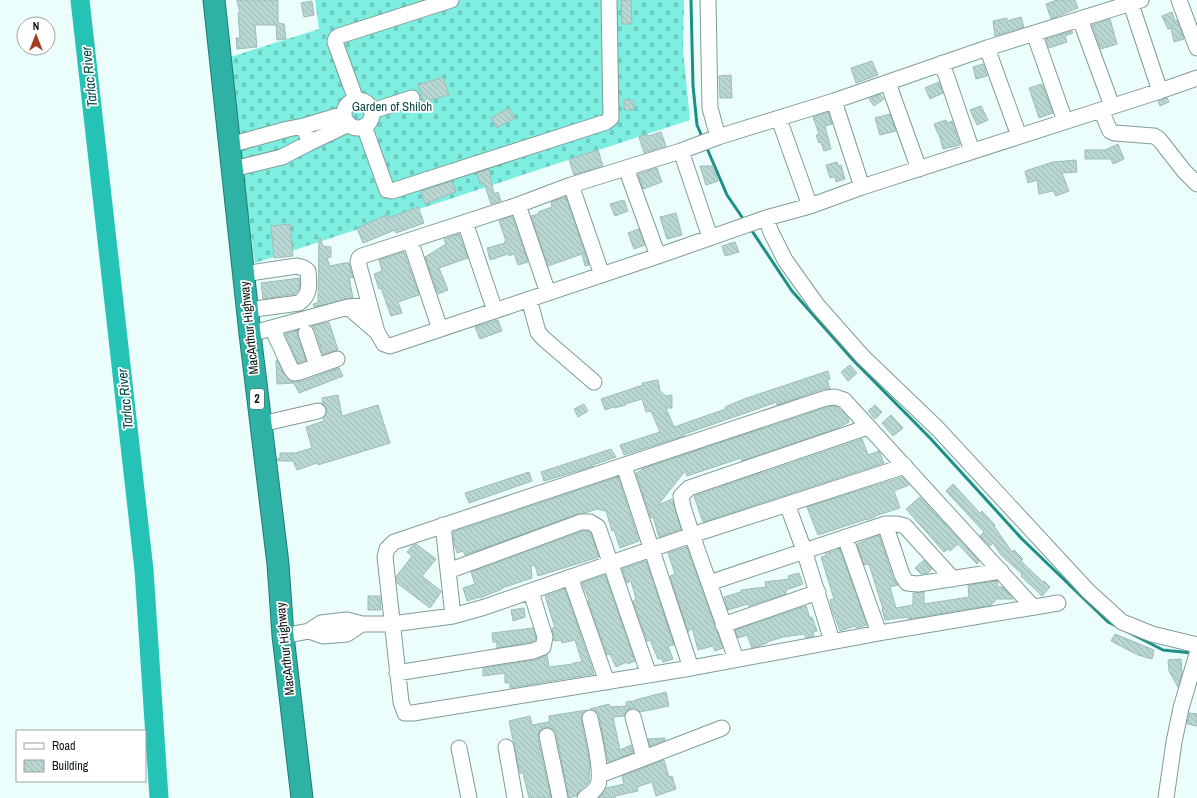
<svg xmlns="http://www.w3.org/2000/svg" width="1197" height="798" font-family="'Archivo Narrow',sans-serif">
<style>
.cemetery{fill:url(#cemetery-stones)}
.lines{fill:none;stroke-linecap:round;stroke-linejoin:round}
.stream{stroke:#1d8f85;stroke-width:3}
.river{stroke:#25c3b5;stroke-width:19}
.building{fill:url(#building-back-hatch);stroke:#9fbcb8}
.minor-casing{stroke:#7f9c97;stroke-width:17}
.highway-casing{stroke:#217b72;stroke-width:23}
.minor{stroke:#fff;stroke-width:15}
.highway{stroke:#2eb2a5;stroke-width:21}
.labels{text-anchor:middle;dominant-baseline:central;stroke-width:3.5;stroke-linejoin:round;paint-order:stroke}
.shield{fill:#fff;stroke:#545b5a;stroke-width:1}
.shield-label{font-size:12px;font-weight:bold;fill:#0a1514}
.park-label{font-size:13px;fill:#0e4d47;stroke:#fff}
.street-label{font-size:13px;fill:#0a1514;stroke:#fff}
.water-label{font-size:14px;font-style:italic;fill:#054842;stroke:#fff}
</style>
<defs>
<pattern id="cemetery-stones" width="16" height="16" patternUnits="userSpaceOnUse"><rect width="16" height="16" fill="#7eeee1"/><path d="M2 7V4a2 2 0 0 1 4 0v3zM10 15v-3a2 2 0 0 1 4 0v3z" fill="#6ccbc0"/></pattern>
<pattern id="building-back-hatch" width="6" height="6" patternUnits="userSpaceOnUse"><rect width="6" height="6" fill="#b9d7d2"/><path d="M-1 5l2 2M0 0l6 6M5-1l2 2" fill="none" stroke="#9eb8b3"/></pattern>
</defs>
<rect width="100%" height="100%" fill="#ecfefb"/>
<path class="cemetery" d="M315,0H684L683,50L690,120L255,263L227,58L319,29Z"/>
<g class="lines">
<path class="stream" d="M691,0L693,86L697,125L703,139
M706,146L727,195L744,220
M750,228L792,291L853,360L931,439L1022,539L1108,622L1118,627
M1126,631L1163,650L1192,653"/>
<path class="river" d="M80,0L144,570L159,798"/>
</g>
<path class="building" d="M237,0H278V23L284,24L286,39L277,40L276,25H255L257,47L237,49L236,38H240L238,13H240Z
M621,0H631L632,24H622Z
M1057,0H1075L1078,8L1051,19L1046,4Z
M312,1L314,15L304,17L301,3Z
M1172,12L1175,21L1177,20L1184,39L1174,42L1171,28L1168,29L1162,16Z
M1021,17L1024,27L995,36L993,21L1007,18V21Z
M1110,19L1117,44L1101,49L1092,25Z
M1072,31L1073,33L1065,36L1067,42L1049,48L1046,39Z
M872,61L878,75L856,83L851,68Z
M983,64L987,76L976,79L973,67Z
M731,75L732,98H720L719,76Z
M443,77L449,95L424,102L418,85Z
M939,82L943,93L930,99L925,88Z
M1042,84L1053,113L1039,118L1029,88Z
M880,94L884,99L874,106L869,99Z
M1167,98L1169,102L1160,106L1158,101Z
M624,100H634V110H624Z
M981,106L988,120L977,125L970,110Z
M509,108L515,118L497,128L491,118Z
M828,112L832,124L825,126L831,149L824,151L821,142L819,143L816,135L819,134L813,117Z
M890,114L896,131L880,135L875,118Z
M946,120L947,123L952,121L960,145L943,149L939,134H938L934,124Z
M661,132L666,146L644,153L639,137L647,134L648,136Z
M1118,144L1124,159L1113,164L1111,159H1085V150H1105Z
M598,150L603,166L574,175L569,159Z
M1076,160L1077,172L1062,173L1069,191L1056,196L1053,191L1039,194L1037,180L1028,183L1025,171L1053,162Z
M837,162L838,166L841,165L845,179L836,182L835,177L830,178L826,165Z
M700,166H713L718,181L706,185Z
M657,168L662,182L643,189L638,174Z
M489,169L494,194L498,192L501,201L491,204L484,183L480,184L477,173Z
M452,181L456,192L425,204L421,191Z
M566,197L589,265L585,266L582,254L548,266L531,216L539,214L538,212L552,207L551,202Z
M624,200L628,211L615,216L610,204Z
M418,207L424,223L396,233L395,230L363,243L357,228L386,215L388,218Z
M676,213L682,235L667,239L660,217Z
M512,216L528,262L518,265L514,254L509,256L508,254L490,260L487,248L505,243L504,242L506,241L499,221Z
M290,224L293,256L274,258L271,226Z
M639,229L645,245L634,249L628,233Z
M459,234L468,258L439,268L448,290L438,294L425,257L446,244L444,239Z
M320,237L323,246L331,247V257L327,258L330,266L344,263H349L353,278L349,277L353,298L314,307L313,304L318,303L319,238Z
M735,242L739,252L725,256L722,246Z
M404,252L419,295L398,302L402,313L391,316L381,288L379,289L374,274L382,271L379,260Z
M300,278L299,289L295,294L263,299L261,283Z
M498,320L502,331L480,339L475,327Z
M329,322L338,350L323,354L315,330L312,326Z
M298,330L297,336L306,360L298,363L285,334Z
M276,360H277L284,374L291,381H303L339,368L343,376L299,393L294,383L277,384Z
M850,365L857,373L848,381L841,372Z
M828,371L830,379L827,380L830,389H823L777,405L776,402L774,403L685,434L684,436L624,455L620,445L660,432L651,411L646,412L642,399L625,404L626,405L614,408L613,407L605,410L601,399L643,385L642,383L658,380L660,391L666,396L672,395V408H666L674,427L717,412L726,409L725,407L744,399Z
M338,395L342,416L378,405L390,443L318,465L317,463L297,470L293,461H278L277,459L280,458V453H295L312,448L306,427L324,421L323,418L326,414L327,409L323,404L322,398Z
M584,404L588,411L578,417L574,409Z
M875,405L882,412L875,419L868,411Z
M834,406L839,408L840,411H842L848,418L849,422L838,428L742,461L741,458L687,476L685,471L658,505L672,499L681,529L659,537L653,517L651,518L636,473L642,470V469L828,407Z
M891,415L903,428L893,436L882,423Z
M862,439L868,455L879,451L884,463L703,522L694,496Z
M611,449L616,457L593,465L594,466L544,481L541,472Z
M529,472L532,481L469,503L465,493Z
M618,477L639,541L620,548L614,530L612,531L606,511L597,509L585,513L578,514L465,555L463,551L457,553L454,543L453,532Z
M902,477L909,485L894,491L900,508L875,516V517L867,520V519L818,535L807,507Z
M953,484L980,513L982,511L995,525L994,526L1012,552L1014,550L1023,559L1021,561L1043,582L1044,581L1050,587L1042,596L1021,576L1022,574L1001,555L993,543L990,546L980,536L984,532L946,491Z
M920,497L979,561L977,564L958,544L950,551L948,549L944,552L906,509Z
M583,531H587L591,533L599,557L538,576L535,565L531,566L532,578L502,588V589L480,598V597L467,601L463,588L475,584L471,572Z
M879,535L893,578L898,585L890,587L896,608L913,605V593L924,592V604L969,597L968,585L997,581L998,587H1003L1013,599H995V602H992V605L908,619V617L885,620L882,609H883L869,564L864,565L857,544Z
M416,544L436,559L422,576L441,591V592L430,608L397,583L396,577L412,556L407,552L412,546Z
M687,547L723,648L715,651L713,646L698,650L692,628L688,632L670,576L675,574L668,553Z
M840,549L867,625L856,628L855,626L840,631L832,609L830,600L834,599L821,557L826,556L825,554Z
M924,560L932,569L928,573L921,574L915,568Z
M646,561L674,645L668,646L673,659L663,662L661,658L658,659L650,640L647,641L633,601L636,599L631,581L627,583L622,569Z
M799,573L803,584L786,590V594L749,606L748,604L728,610L724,597L741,592V590L766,587L765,582L789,579L788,576Z
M605,575L635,661L628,664L627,662L616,667L610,654L607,655L588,601L589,600L582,583Z
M565,589L594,674L510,688V683H505V673L483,676V668L535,660L547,655L549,667L573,664V663L582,662L575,640L562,643L561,640L554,641L552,628H555L545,596Z
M368,596H380L381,610H368Z
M806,606L810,618L812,617L817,631L813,632L814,636L806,638L804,634L783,637L767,642V643L759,646L752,648L747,635L738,638L735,630Z
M524,608L525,617L513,621L511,610Z
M533,628L536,637L535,640L531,642L497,648V642H493L492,633Z
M1115,634L1154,650L1152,659L1138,655L1111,641Z
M1181,659L1182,673L1178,687L1169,671L1168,660Z
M666,692L669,706L640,712L636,708H631L626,711L624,716L613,717L620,750L631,745L633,753L608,762L599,716L596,712L590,709L609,704L610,707L626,706V702L635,701V700Z
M587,710L582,715L581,719L590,763L589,782L579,791L576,796L569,798L556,734L554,730L550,728L545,727L541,729L539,733L538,738L551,798H529L523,773H520L509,721L530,716L532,725L549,722V716Z
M1189,713L1197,714V726L1187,724Z
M665,738V740L650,746L648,739Z
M664,760L669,777L672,776L676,789L656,796L652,782L637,787L638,791L615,796L616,798H599L606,788L624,784L622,776Z"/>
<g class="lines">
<g class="minor-casing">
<path id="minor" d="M708,0L710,108L718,137
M1141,0L987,48L834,101L718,137L681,151L571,185L518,205L362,256L359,258L358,262L377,332L384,344L390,346L658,256L766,218L810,206L862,187L1160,91L1197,78
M1179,0L1197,48
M1131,4L1160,91
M1080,19L1112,106
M1034,33L1065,121
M987,48L1019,136
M942,63L972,151
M888,83L919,169
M356,100L335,42L336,38L339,36L451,0
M344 114a14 14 0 1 1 28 0a14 14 0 1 1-28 0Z
M834,101L862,187
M1101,110L1110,131L1115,133L1154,136L1159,139L1184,171L1197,184
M372,111L412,98
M779,119L810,206
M304,126L344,114
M364,126L387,190L392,191L606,122L611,118L609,0
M309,143L349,124
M230,145L288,129L304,126L309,143L282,157L233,169
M681,151L710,237
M626,168L658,256
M571,185L602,275
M518,205L548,293
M766,218L771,232L785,260L817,305L863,357L938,429L1088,591L1122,622L1152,634L1197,645
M465,222L495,311
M410,240L440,329
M243,274L297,266L304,268L308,271C309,285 311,294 299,303L247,310
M529,299L538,332L543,338L594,382
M348,307L377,332
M272,328L291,369L294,373L300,372L337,359
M306,333L317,366
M250,334L348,307L370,305
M261,424L318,411
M624,466L691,668
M787,504L804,550L832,641
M885,524L902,575L907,583L918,584L1001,571
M443,525L453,616
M845,537L879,633
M448,571L581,522H590L598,527L649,675
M570,577L607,682
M709,583L885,524H897L905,526L953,579
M1033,607L844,400L835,397L826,398L394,542L387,549L385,557L401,702L405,713H413L691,668L879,633L1058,603
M723,625L818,592
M309,631L323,636L347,634L362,624
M283,636L309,631L321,623L347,620L362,624H392L453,616L485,607L692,535L905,466
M736,659L692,535L683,507L681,496L689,488L868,427
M397,673L533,651L543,647L545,637L531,592
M633,717L644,758
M547,736L560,798
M506,747L515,798
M459,748L469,798
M600,775L722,728
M585,798C590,794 595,791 598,785C603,771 593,733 590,718
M1166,798L1174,742L1181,708L1197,654"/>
</g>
<g class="highway-casing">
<path id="highway" d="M214,0L250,334L278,564L283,636L302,798"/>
</g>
<use href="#minor" class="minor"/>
<use href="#highway" class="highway"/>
</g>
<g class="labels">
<rect class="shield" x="250" y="389" width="14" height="20" rx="3"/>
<g class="shield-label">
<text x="257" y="399">2</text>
</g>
<g class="park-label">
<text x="392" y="106">Garden of Shiloh</text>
</g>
<g class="street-label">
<text transform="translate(249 328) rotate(-96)">MacArthur Highway</text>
<text transform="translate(285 649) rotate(-96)">MacArthur Highway</text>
</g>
<g class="water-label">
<text transform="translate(89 77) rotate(-96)">Tarlac River</text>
<text transform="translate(125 399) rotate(-96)">Tarlac River</text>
</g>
</g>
<rect x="16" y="730" width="130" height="52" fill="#ffffff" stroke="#9da1a1"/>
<rect x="24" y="743" width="20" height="6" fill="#ffffff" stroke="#9da1a1"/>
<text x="52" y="750" font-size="12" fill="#0a1514">Road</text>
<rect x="24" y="760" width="20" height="12" fill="url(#building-back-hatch)" stroke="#9da1a1"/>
<text x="52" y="770" font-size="12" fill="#0a1514">Building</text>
<g transform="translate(36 36)"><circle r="19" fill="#ffffff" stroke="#9da1a1"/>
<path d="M0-3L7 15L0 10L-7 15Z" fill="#a53c22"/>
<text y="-6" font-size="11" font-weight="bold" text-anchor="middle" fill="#0a1514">N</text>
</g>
</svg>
